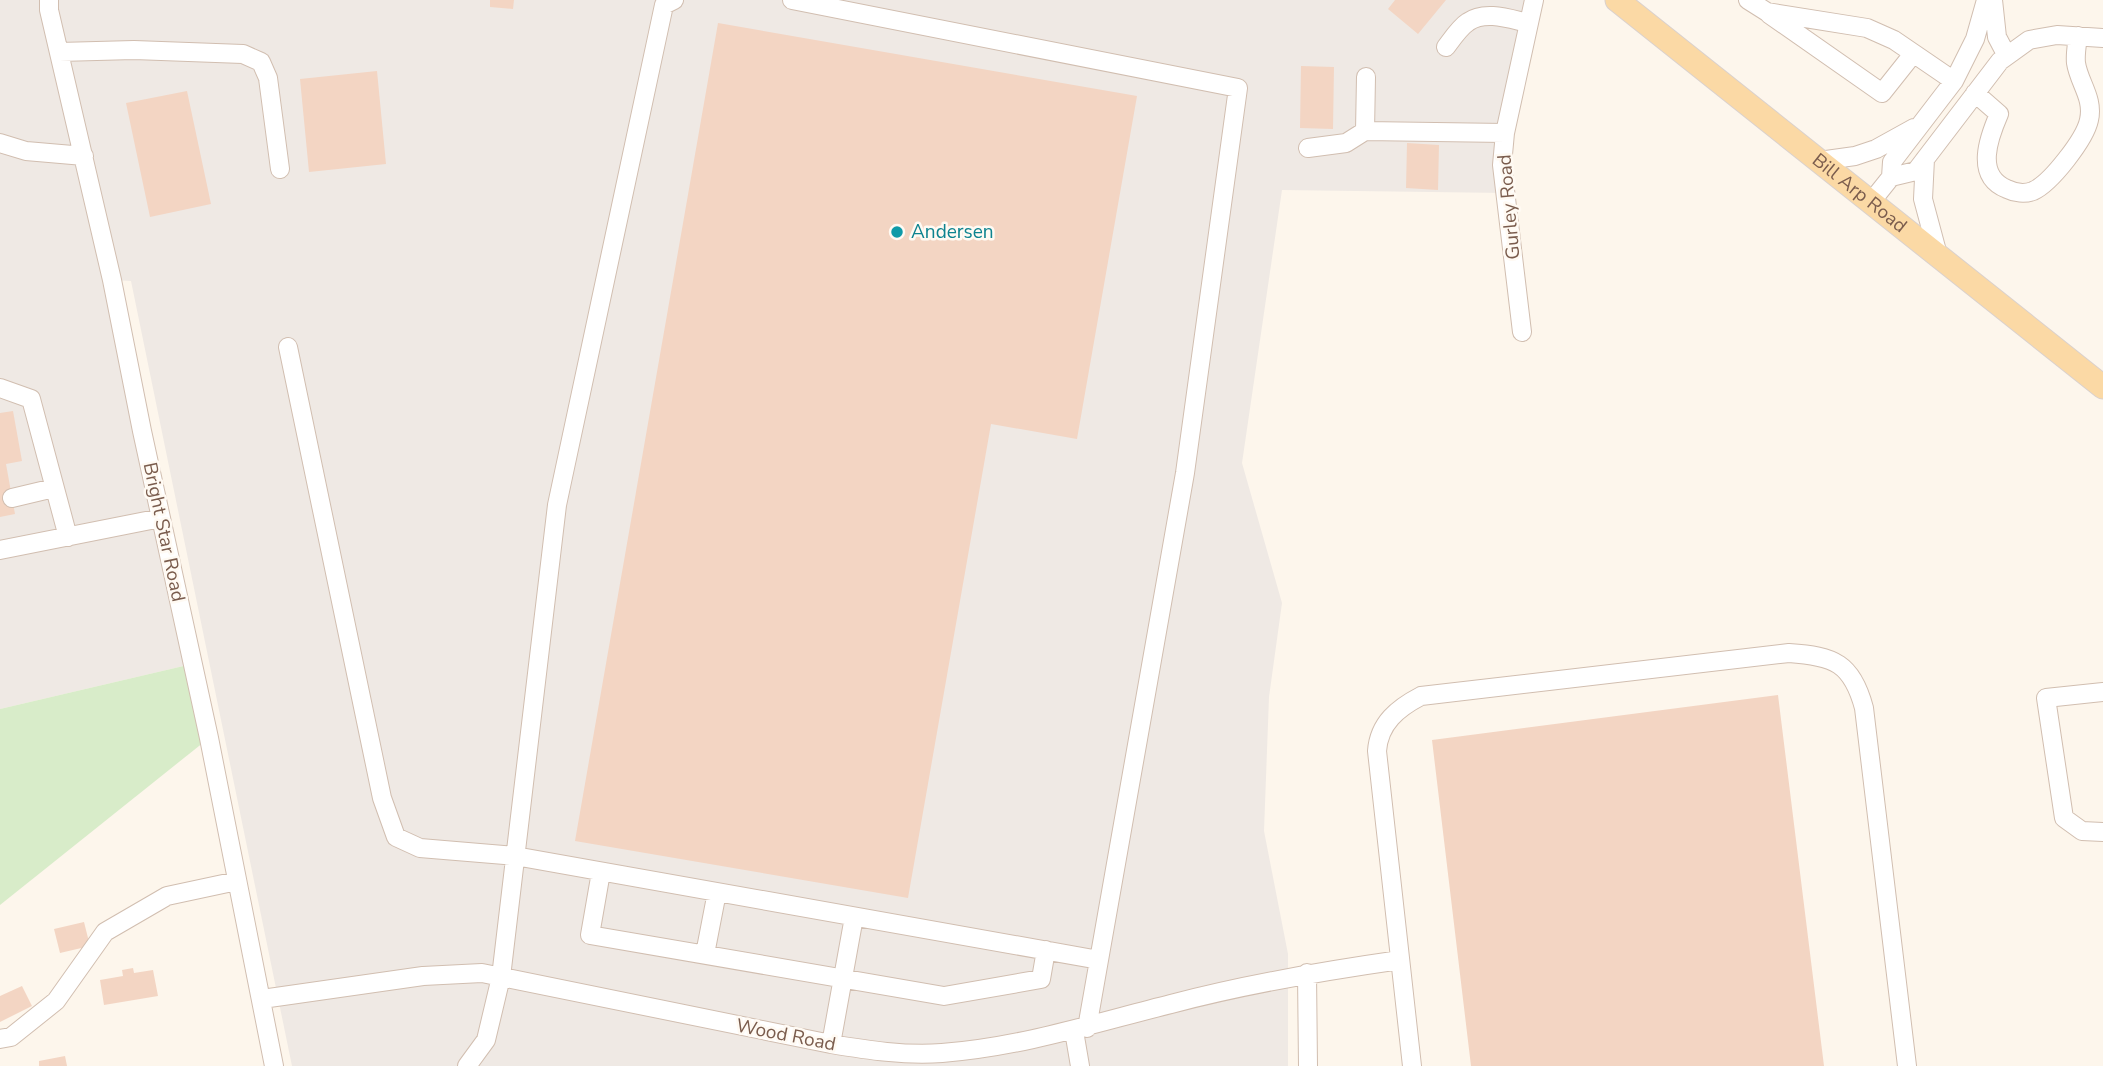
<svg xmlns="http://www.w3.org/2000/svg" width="2103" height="1066" font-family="'Nunito Sans',sans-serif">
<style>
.industrial{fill:#efe9e4}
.green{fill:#d8ecc9}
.building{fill:#f3d5c3}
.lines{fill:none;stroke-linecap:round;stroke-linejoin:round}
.minor-casing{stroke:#d1beb0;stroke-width:20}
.major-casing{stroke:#dad1cd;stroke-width:25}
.minor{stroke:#fff;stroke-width:18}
.major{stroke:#fbd9a5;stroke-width:23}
.culture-dot{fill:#0f9aa8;stroke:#fffaf3;stroke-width:2.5}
.labels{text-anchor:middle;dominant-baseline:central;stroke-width:5;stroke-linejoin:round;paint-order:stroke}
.street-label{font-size:19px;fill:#7a5c4d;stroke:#fffaf3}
.culture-label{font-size:19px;fill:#0d838f;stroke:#fffaf3;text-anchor:start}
</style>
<rect width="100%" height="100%" fill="#fdf6ec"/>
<path class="industrial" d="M0,0H1534L1528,23L1505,193L1282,190L1242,463L1282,603L1269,697L1264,831L1288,954V1066H292L131,281L113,280L192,664L0,709Z"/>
<path class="green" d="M192,664L209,738L0,905V709Z"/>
<path class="building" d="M490,0H514L513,9L490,7Z
M1395,0H1446L1418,34L1388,9Z
M718,23L1137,96L1077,439L991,424L908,898L575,841Z
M1301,66L1334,67L1333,129L1300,128Z
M377,71L386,164L309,172L300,79Z
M187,91L211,204L150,217L126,103Z
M1407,143L1439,145L1438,190L1406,188Z
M13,411L22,461L6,464L15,514L0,517V413Z
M1778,695L1824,1066H1471L1432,740Z
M84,922L90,946L60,953L54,929Z
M133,968L134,973L153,970L158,996L104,1005L100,980L123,976L122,970Z
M22,986L32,1006L0,1022V996Z
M65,1056L67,1066H39V1061Z"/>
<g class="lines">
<g class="minor-casing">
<path id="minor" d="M49,0V10L112,280L142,431L209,738L274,1066
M792,0L1238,88L1185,473L1087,1028
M1748,0L1767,12L1867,28L1894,40L1954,81
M1993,0L1997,37L2007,56
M1769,14L1882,93L1913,54
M1446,47C1452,39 1460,27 1468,22C1485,10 1510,19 1528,23
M59,52L134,50L243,54L261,62L268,78L280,169
M1975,93L1999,114C1989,137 1974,176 2007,189C2015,193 2025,194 2033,191C2051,183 2085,139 2089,120C2094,98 2079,83 2076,63C2075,54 2077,45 2078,36
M1365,131L1366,77
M0,143L26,151L84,156
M1308,148L1346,143L1365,131L1505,133
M1925,159L1923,199L1938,255
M1819,161L1855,156L1876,149L1914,128
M1891,177L1892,162L1954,81L1975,39L1986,0
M1871,202L1891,177L1916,171L2000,61L2029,40L2057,35L2103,38
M1522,332L1502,165L1505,133L1534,0
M288,347L382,798L396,837L420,848L515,856L1099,960
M0,388L31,399L68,537
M12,498L54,488
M0,550L161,518
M2103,692L2046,698L2064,818L2082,831L2103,832
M601,872L590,935L944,996L1041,979L1046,950
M705,954L717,892
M1307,973L1308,1066
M262,999L423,976L482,973L831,1044C867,1050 906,1056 942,1053C1021,1047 1095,1023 1171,1004C1246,984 1323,971 1400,960
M1074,1031L1080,1066
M0,1039L11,1037L56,1001L105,932L167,896L237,881
M831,1044L854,917
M467,1066L486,1040L501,977L557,505L664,5L674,0
M1412,1066L1377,751C1379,723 1398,708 1421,696L1789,653C1834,656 1852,663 1864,708L1907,1066"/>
</g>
<g class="major-casing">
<g id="major">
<path id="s1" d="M1617,0L2103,387"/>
</g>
</g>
<use href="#minor" class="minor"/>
<use href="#major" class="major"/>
</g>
<circle class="culture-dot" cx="897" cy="232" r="7"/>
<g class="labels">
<g class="street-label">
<text stroke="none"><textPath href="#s1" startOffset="310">Bill Arp Road</textPath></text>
<text transform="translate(1509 207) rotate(-95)">Gurley Road</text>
<text transform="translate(164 532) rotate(78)">Bright Star Road</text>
<text transform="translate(786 1035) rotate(11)">Wood Road</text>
</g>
<g class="culture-label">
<text x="911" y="232">Andersen</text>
</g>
</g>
</svg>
